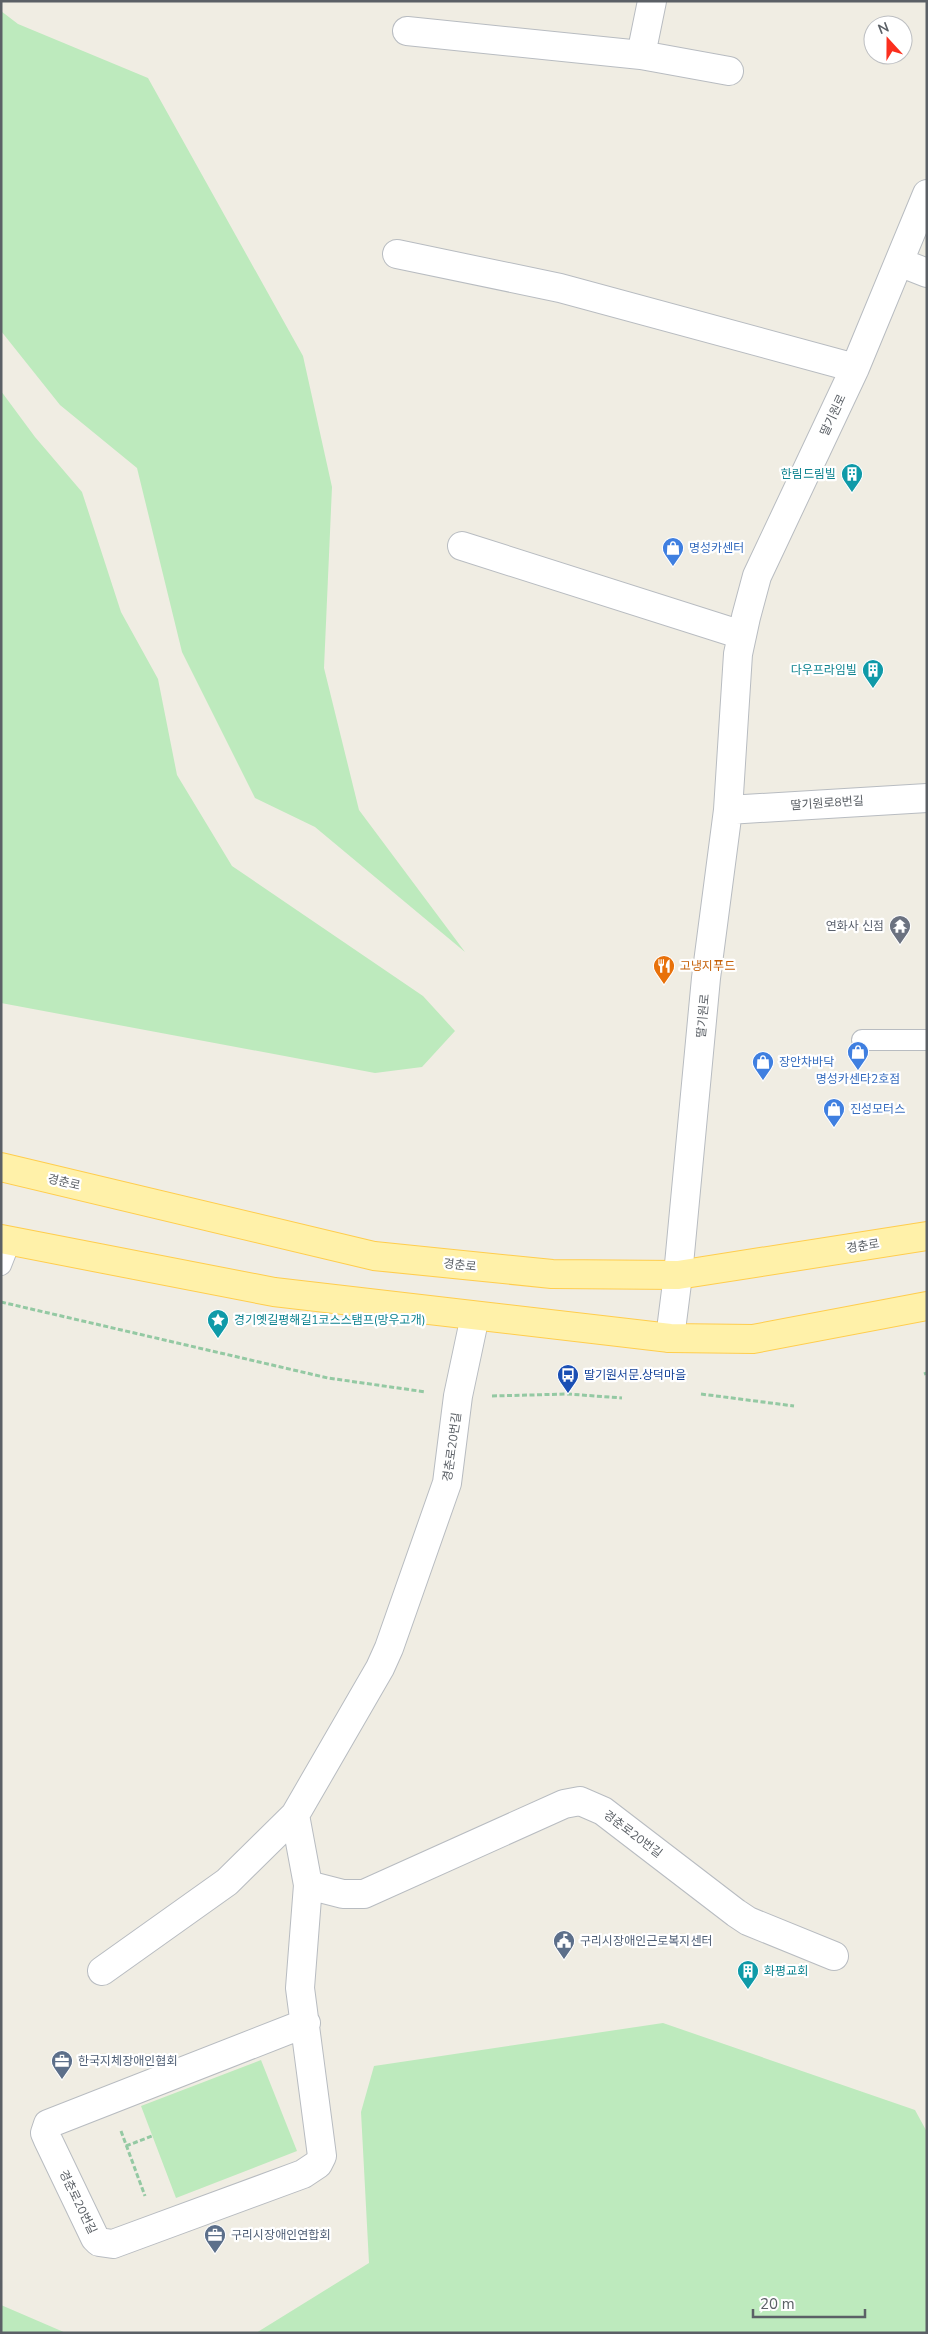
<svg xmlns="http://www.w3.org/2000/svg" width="928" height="2334" font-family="'Nunito Sans','Noto Sans KR',sans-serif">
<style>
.green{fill:#bdeabd}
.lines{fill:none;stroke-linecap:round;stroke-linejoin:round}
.service-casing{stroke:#b8bcc1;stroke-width:22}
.minor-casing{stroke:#b8bcc1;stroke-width:30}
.primary-casing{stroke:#ffcd4d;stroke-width:30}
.path{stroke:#94c9a3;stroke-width:3;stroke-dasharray:5 2.5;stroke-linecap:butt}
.service{stroke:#fff;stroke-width:20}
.minor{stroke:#fff;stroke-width:28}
.primary{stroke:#fff1a9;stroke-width:28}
.labels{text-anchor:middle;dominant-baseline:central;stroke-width:4.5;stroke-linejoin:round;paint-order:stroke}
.street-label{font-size:12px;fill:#5b6066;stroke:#fff}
.culture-label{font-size:12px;fill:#0d838f;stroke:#fff;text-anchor:end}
.shop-label{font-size:12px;fill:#366cbe;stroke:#fff;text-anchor:start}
.worship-label{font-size:12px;fill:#5b616d;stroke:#fff;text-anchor:end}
.food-label{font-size:12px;fill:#c56008;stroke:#fff;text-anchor:start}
.transit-label{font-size:12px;fill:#164399;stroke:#fff;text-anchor:start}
.service-label{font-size:12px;fill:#4e5e75;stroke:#fff;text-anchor:start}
</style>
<rect width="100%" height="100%" fill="#f0ede3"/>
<path class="green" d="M1,11L18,24L148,78L303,356L332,487L324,668L359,810L465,952L315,827L255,798L182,652L137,468L60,405L1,331Z
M1,391L35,437L82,492L121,612L158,679L177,775L232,866L423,996L455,1031L422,1067L375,1073L1,1003Z
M663,2023L915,2110L927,2132V2333H256L369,2263L361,2112L374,2066Z
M261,2060L297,2151L176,2198L141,2106Z
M1,2305L66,2333H1Z"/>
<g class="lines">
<g class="service-casing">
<path id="service" d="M862,1040H927
M1,1265L10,1242"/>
</g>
<g class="minor-casing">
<path id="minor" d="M407,31L641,55L729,71
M641,55L652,1
M397,254L560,288L855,368
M899,262L927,273
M462,546L742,635
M728,810L927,798
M670,1338L678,1275L706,978L728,810L738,654L746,617L757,576L855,368L927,194
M308,1885L343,1894H364L564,1804L580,1801L603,1811L736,1913L748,1921L834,1956
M102,1971L227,1882L295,1815
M306,2023L48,2124L45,2133L48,2140L95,2238L99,2242L113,2244L303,2174L318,2164L322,2156L300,1988L308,1885L295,1815L380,1668L389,1648L447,1483L458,1396L475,1316"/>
</g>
<g class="primary-casing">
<path id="primary" d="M1,1167L374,1256L552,1274L678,1275L927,1236
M1,1239L274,1292L670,1338L753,1339L927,1306"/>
</g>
<path class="path" d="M1,1302L328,1378L426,1392
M924,1374L927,1373
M701,1394L794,1406
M492,1396L568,1394L622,1398
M121,2131L145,2196
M126,2146L152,2136"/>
<use href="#service" class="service"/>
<use href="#minor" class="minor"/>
<use href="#primary" class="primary"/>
</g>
<defs>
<g id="building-pin" transform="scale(1.125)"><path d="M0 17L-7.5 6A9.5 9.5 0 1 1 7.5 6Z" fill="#0f9aa8" stroke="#fff"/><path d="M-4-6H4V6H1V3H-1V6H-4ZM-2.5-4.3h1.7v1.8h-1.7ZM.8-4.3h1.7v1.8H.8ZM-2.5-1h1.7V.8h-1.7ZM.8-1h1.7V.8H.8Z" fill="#fff"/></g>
<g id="shop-pin" transform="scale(1.125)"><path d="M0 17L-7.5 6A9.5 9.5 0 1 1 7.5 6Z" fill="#3f7fe0" stroke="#fff"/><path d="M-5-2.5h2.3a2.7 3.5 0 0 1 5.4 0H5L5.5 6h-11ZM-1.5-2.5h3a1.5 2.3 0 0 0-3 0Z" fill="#fff"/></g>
<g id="temple-pin" transform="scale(1.125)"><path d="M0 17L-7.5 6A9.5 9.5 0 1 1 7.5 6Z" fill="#6b7280" stroke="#fff"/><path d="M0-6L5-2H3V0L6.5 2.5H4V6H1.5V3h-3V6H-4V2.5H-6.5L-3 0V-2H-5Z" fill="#fff"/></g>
<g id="restaurant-pin" transform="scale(1.125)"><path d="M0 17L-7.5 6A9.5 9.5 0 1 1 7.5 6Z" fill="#e8710a" stroke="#fff"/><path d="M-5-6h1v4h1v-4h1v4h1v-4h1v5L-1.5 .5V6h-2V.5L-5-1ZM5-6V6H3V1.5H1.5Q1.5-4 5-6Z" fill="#fff"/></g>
<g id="sight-pin" transform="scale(1.125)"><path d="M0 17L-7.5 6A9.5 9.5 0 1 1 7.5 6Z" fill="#0f9aa8" stroke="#fff"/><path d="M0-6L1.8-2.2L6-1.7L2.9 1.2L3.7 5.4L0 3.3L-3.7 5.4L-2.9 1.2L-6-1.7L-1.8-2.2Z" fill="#fff"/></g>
<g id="bus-pin" transform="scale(1.125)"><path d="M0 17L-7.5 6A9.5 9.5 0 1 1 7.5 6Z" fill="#1a4fb4" stroke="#fff"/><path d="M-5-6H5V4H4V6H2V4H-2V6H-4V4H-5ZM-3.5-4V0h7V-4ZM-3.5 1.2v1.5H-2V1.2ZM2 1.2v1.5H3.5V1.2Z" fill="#fff"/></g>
<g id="civic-pin" transform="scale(1.125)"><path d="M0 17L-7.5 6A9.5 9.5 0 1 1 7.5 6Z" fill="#5c6f8a" stroke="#fff"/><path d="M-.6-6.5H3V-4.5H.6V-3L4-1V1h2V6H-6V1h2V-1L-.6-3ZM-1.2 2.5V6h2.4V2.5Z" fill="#fff"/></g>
<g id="office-pin" transform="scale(1.125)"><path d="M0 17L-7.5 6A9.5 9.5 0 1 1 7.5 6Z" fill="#5c6f8a" stroke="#fff"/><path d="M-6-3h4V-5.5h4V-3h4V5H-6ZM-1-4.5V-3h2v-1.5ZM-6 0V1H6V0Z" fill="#fff"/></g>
</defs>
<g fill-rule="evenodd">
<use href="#building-pin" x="852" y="474"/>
<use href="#shop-pin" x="673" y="548"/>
<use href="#building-pin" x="873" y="670"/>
<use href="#temple-pin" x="900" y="926"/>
<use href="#restaurant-pin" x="664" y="966"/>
<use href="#shop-pin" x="858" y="1052"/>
<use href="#shop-pin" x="763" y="1062"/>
<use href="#shop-pin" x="834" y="1109"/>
<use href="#sight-pin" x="218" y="1320"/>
<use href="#bus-pin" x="568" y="1375"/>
<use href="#civic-pin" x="564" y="1941"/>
<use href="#building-pin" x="748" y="1971"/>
<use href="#office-pin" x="62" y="2061"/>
<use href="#office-pin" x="215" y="2235"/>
</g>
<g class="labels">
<g class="street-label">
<text transform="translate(833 415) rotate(-65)">딸기원로</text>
<text transform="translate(827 803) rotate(-4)">딸기원로8번길</text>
<text transform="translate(703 1016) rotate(-85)">딸기원로</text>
<text transform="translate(64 1182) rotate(13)">경춘로</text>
<text transform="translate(863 1246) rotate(-9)">경춘로</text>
<text transform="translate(460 1265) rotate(6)">경춘로</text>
<text transform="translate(452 1447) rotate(-82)">경춘로20번길</text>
<text transform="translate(633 1834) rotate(37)">경춘로20번길</text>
<text transform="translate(78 2202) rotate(64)">경춘로20번길</text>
</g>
<g class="culture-label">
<text x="836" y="474">한림드림빌</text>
<text x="857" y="670">다우프라임빌</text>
<text x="234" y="1320" text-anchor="start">경기옛길평해길1코스스탬프(망우고개)</text>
<text x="764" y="1971" text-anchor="start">화평교회</text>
</g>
<g class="shop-label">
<text x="689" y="548">명성카센터</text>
<text x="779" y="1062">장안차바닥</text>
<text x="858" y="1079" text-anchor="middle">명성카센타2호점</text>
<text x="850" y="1109">진성모터스</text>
</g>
<g class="worship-label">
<text x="884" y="926">연화사 신점</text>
</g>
<g class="food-label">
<text x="680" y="966">고냉지푸드</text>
</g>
<g class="transit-label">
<text x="584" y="1375">딸기원서문.상덕마을</text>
</g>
<g class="service-label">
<text x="580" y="1941">구리시장애인근로복지센터</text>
<text x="78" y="2061">한국지체장애인협회</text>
<text x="231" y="2235">구리시장애인연합회</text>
</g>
</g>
<rect width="928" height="2334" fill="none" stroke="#5b6066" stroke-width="5"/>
<g transform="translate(888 40) rotate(339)"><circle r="24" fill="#ffffff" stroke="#bdbfc2"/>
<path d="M0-4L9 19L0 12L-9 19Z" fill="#fb2f1e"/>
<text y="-8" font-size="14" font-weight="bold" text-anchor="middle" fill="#5b6066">N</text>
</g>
<path d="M753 2309v8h112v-8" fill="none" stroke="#5b6066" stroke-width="2.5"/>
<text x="760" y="2309" font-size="15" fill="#5b6066" stroke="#ffffff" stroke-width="4" paint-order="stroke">20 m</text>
</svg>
